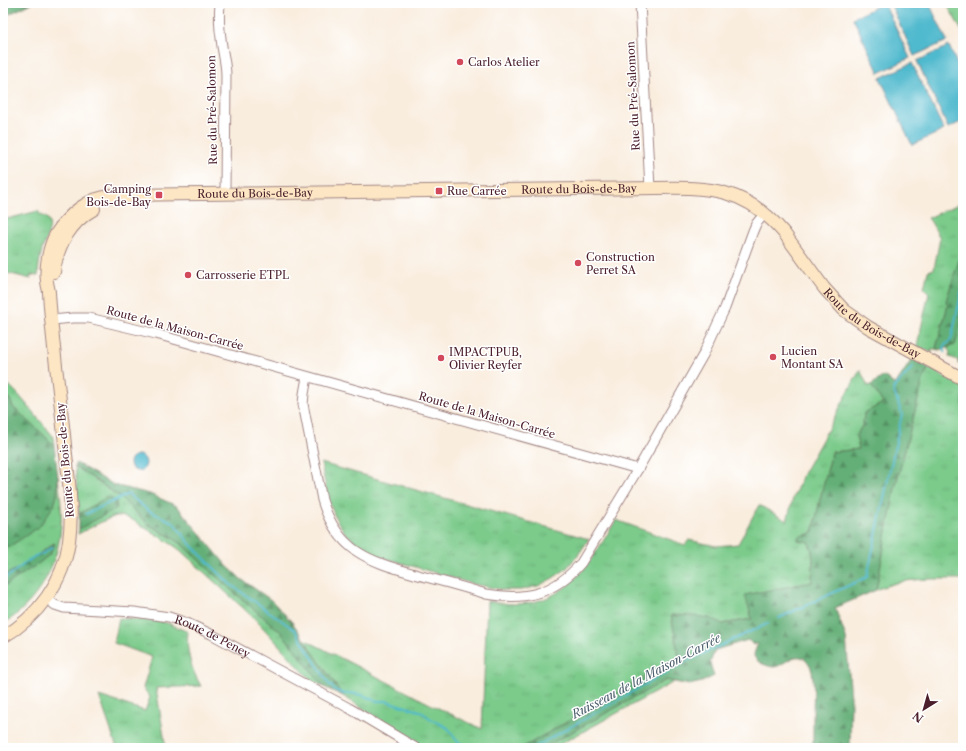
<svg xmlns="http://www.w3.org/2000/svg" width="966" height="751" font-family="'Libre Caslon Text',serif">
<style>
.grass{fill:url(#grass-tufts);stroke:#62755b}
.forest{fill:url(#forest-firs);stroke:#576751}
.water{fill:#50b9cd;stroke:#4d6c7c}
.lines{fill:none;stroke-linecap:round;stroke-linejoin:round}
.stream{stroke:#50b9cd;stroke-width:2}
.street-casing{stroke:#a28684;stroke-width:11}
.secondary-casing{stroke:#a28684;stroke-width:14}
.street{stroke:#fff;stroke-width:9}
.secondary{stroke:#fce6c4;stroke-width:12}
.poi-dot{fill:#d1495b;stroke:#fff;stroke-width:1.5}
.labels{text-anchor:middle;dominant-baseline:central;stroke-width:3;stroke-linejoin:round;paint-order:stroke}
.poi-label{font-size:11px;fill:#4a1f2b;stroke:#fff;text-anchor:start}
.street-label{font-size:11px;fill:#4a1f2b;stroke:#fff}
.water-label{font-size:12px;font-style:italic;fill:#4c5d6c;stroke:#fff}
</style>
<defs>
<pattern id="grass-tufts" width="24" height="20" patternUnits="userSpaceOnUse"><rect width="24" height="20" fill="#7bcb8b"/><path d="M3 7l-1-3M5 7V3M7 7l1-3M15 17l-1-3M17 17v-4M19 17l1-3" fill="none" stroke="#6cae78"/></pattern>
<pattern id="forest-firs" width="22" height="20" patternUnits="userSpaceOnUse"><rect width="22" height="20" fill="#64af77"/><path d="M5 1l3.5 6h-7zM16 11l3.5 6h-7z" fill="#548e62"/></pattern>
</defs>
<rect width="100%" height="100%" fill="#fff"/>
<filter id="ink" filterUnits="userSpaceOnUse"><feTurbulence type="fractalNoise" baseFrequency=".025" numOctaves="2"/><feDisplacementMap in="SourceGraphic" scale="8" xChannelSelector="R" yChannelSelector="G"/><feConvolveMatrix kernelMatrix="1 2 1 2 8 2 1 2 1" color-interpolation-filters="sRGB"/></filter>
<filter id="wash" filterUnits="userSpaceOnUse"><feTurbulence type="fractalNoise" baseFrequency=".012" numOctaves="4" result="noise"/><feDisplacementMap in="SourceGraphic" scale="16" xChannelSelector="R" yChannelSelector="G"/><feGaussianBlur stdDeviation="0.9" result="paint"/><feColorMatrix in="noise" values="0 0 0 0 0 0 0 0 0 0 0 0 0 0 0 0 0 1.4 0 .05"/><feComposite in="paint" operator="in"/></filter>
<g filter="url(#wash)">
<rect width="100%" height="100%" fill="#f9edde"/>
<path class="grass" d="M946,3H963V33Z
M963,202V248L946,301L948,305L936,348L939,350L934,349H931L932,353L917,346L929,293L924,288L928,271L934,269L940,238L931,222L928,218Z
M38,211L39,213L48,219C53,229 45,240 42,250C40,258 38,268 38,276L32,275L30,276L31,279L3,272V220Z
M963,318V346L959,364H958V360L949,357L950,352L947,348L955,345Z
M929,368L963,387V579C932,579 904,577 876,590L895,488L924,376Z
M860,370L868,386L871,385L883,403L864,413L863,424L856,436L859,449L832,452L820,499L814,529L807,541C816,551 812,569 812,582L746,595L752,619L722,624L709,618L671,615L679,657L522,748H426L343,696L304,639L430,704L482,729L487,601C496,602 505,604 514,604C569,604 591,561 616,520L685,545L689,540L716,546L738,544L759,505L787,521L793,498L803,474L827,431Z
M3,379L17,393L53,436L54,445L49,440L13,407L10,400L3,391Z
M321,463L589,539L578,555L566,569L553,578L538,586L521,590H504L473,584L378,556L359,545L345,533L336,519L328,499Z
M75,466L120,497L148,524L179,542L231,590L281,632L324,687L309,678L256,620L180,550L173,545L131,519C127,518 123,516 118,516C109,517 88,529 78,534L79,529L117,508L107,497L79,514Z
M58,477C60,493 62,510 61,526C59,559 43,592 18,613C14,617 8,620 3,624V587L39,563L50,554L54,543L19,568L3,576V551L39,526L54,505L57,495Z
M119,618L160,621L170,624L188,632C185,650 192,671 201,686L156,688L166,748H117L99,696L145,711L150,697L143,688L152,657L114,643Z
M666,680L674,682L553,748H543Z"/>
<path class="forest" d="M3,3H32L3,17Z
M963,248V318L955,345L939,350L936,348L948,305L946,301Z
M912,359L929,368L924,376L895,488L876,590L835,608L846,637L851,698L850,748H813C813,737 813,725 813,714C813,701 816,672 808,662C796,648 785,666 774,667C769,667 754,662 754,655C754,652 757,647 758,643L753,645L748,640L715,650L710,663L714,676L702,682L689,685L666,680L543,748H522L679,657L671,615C683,615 714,616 722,624L752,619L745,595L812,582C812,569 816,551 807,541H801L798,540V537L812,533L814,529L820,499L832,452L859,449L856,436L863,424L864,413L883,403L871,385L884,376L895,385Z
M3,391L10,400L13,407L49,440L54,445L58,477L57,495L54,505L39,527L3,551Z
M76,463L114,485L150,494L177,506L227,566L241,579L271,600L292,622L343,696L324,687L281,632L231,590L179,542L148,524L120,497L75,466Z
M107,497L116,501L117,508L79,529V514Z
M55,543L50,554L39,563L3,587V576L19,568Z"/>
<path class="water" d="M884,3L910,58L879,73L853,18Z
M890,3H929L947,41L914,56Z
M949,46L963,77V121L948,128L917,61Z
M912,63L944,130L912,145L880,78Z
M130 463a8 8 0 1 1 16 0a8 8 0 1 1-16 0Z"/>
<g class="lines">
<path class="stream" d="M945,352L944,346L951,340L963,285
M86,514L128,494L149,511L173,522L191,545L230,584L295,630L329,684L335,690L344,694L351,693L362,695L377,701H386L420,711L431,719L448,728L457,741L469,748
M3,580L35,556L44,553L52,547
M779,618L867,577L902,414L893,389L913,367
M533,748L687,661L769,623"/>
</g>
</g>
<g filter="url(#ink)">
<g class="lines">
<g class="street-casing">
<g id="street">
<path d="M220,3C219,15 219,26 221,38C222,51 226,63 226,75L225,193"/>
<path d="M640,3L650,188"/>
<path d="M52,320L73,318H89L156,334L638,469"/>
<path d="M307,377L304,394L303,404L322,500C338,553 370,561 418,575C441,581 464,587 486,594C526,601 554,594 581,563L638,469L703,355L725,308L753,231L756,224L765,213"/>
<path id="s1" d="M46,598L55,605L64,608L134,612L169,617L187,623L211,634L349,708L416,748"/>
</g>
</g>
<g class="secondary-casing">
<g id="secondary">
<path d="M54,272C57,247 70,222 94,209"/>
<path id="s2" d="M3,637C38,617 64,581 69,541C74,506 67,469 64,435C59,388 52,340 49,293C49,289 47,285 47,281C45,267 49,246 56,234C68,215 88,197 112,196C116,196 120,197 124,197C130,197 136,196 142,195C163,194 183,194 203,194L656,188C710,187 746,188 784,233L824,288L844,310L868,327L963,379"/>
</g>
</g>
<use href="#street" class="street"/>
<use href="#secondary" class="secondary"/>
</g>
</g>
<g class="poi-dot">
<circle cx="460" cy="62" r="4"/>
<rect x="435" y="187" width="8" height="8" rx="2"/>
<rect x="155" y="191" width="8" height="8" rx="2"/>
<circle cx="578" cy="263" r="4"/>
<circle cx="188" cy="275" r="4"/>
<circle cx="773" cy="357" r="4"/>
<circle cx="441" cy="358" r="4"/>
</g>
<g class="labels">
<g class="poi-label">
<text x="468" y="62">Carlos Atelier</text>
<text x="151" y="189" text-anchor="end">Camping<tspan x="151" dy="13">Bois-de-Bay</tspan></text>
<text x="447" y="191">Rue Carrée</text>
<text x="586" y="257">Construction<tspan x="586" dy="13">Perret SA</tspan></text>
<text x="196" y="275">Carrosserie ETPL</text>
<text x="781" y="351">Lucien<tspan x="781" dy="13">Montant SA</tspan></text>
<text x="449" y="352">IMPACTPUB,<tspan x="449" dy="13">Olivier Reyfer</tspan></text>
</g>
<g class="street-label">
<text transform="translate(633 96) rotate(-93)">Rue du Pré-Salomon</text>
<text transform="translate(212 110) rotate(-91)">Rue du Pré-Salomon</text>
<text stroke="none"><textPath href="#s2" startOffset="968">Route du Bois-de-Bay</textPath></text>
<text stroke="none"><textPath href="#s2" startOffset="644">Route du Bois-de-Bay</textPath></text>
<text stroke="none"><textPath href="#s2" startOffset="1315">Route du Bois-de-Bay</textPath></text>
<text transform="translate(175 328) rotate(15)">Route de la Maison-Carrée</text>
<text transform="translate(487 415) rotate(16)">Route de la Maison-Carrée</text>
<text transform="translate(65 460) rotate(-95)">Route du Bois-de-Bay</text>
<text stroke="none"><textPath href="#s1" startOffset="174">Route de Peney</textPath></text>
</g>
<g class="water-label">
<text transform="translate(646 676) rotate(-28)">Ruisseau de la Maison-Carrée</text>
</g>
</g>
<rect width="966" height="751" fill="none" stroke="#fff" stroke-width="16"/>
<g transform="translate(924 709) rotate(217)" stroke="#ffffff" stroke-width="3" paint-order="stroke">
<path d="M0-3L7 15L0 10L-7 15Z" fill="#4a1f2b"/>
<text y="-6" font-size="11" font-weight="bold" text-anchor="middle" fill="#4a1f2b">N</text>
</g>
</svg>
